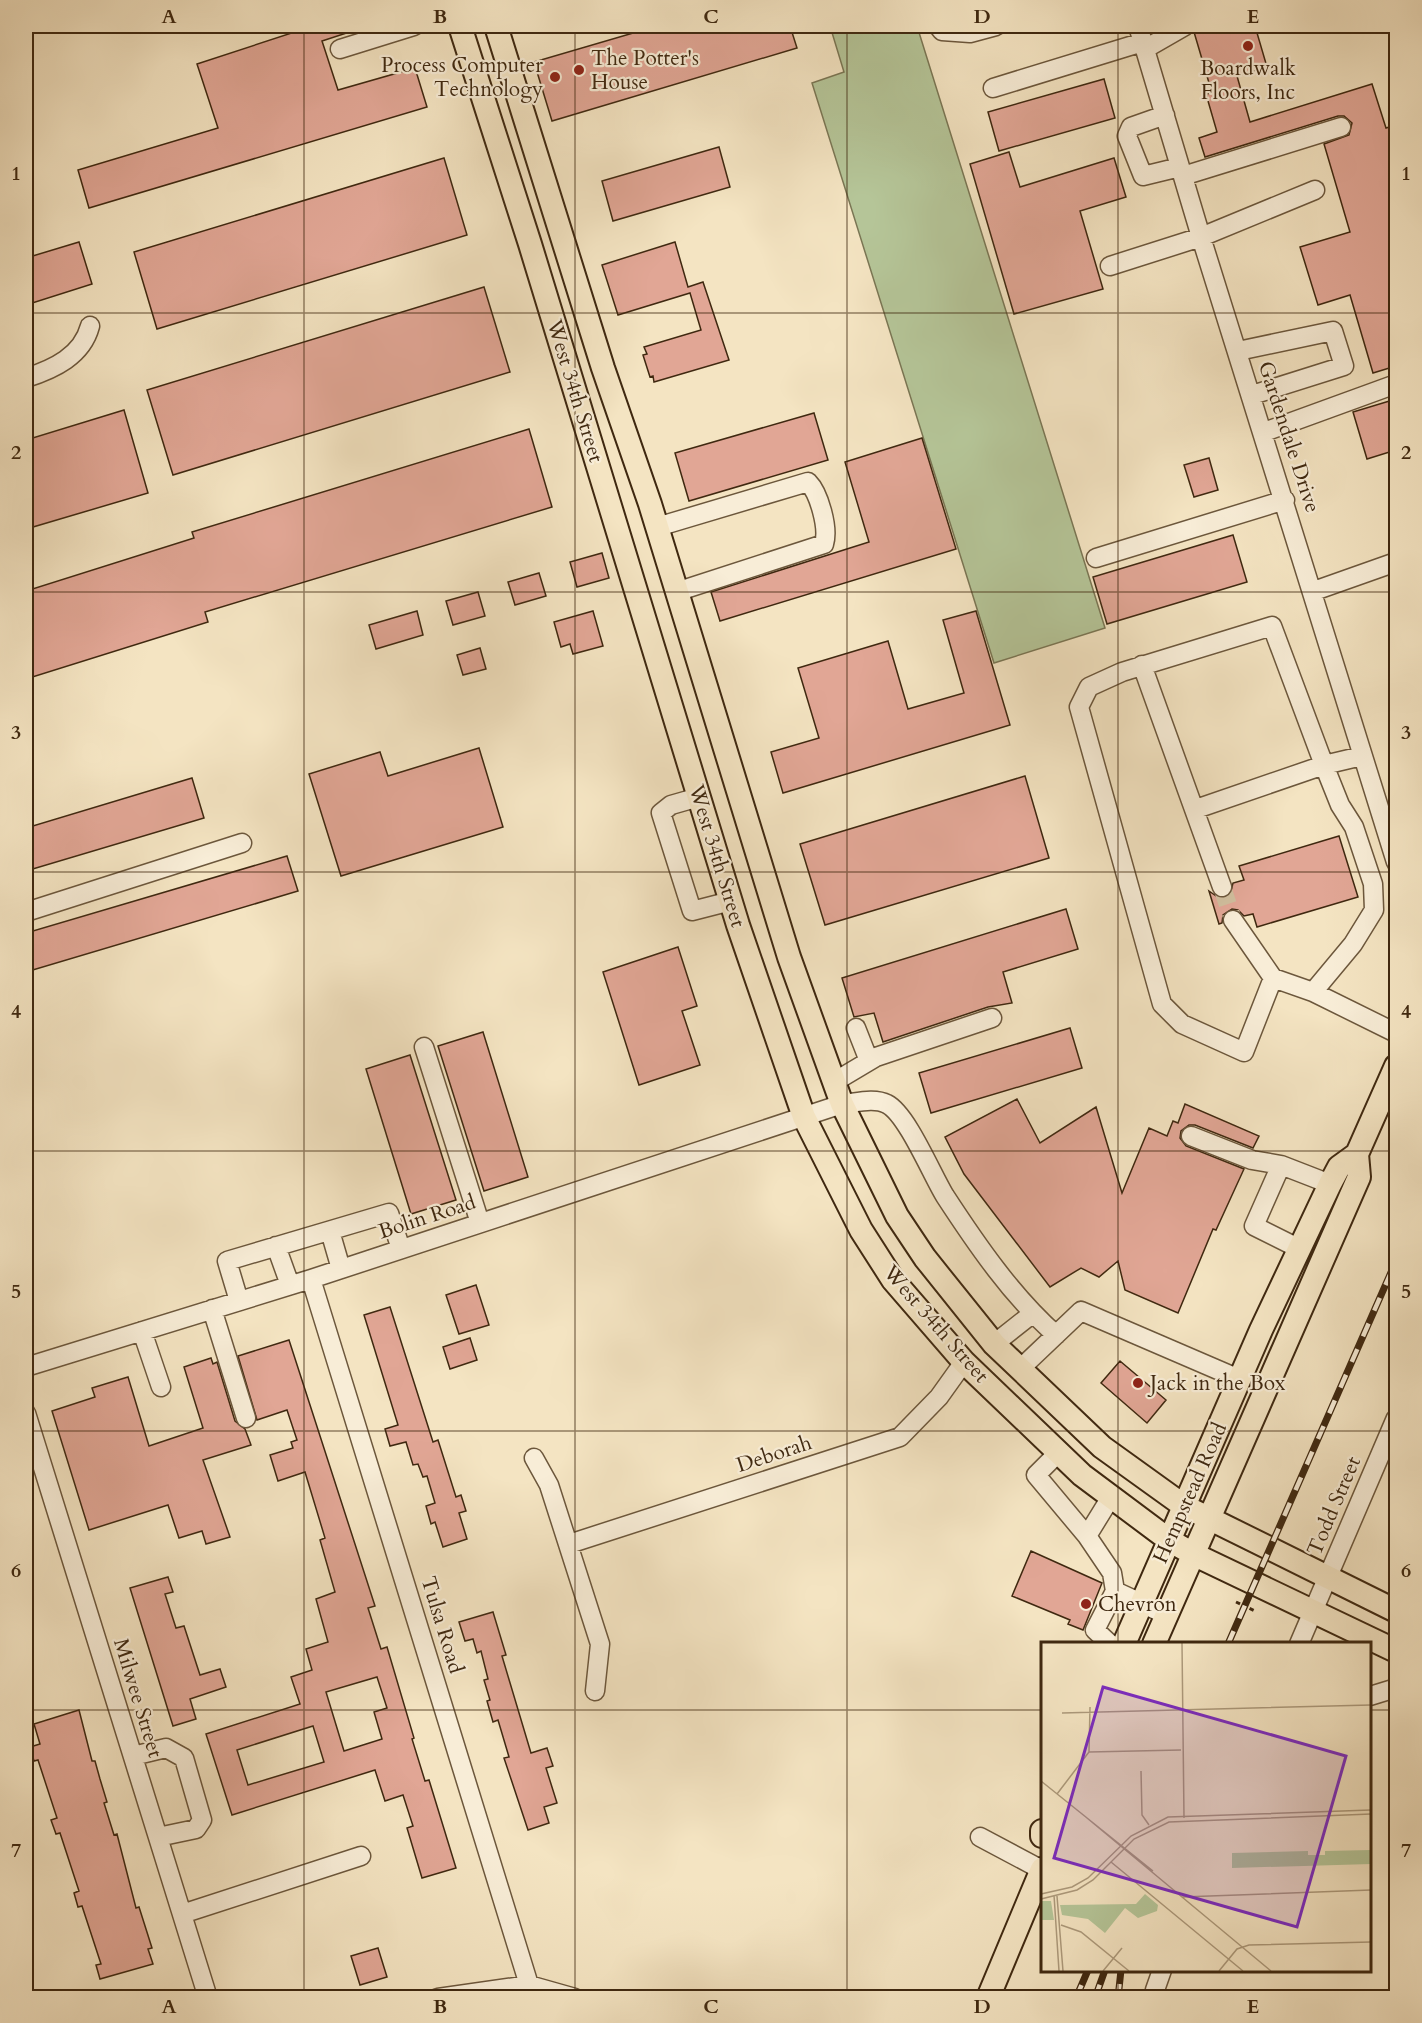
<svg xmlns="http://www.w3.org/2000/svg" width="1422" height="2023" font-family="Cardo,serif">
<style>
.green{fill:#b5c598;stroke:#7a7654;stroke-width:1.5}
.building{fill:#e1a695;stroke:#3f2810;stroke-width:1.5;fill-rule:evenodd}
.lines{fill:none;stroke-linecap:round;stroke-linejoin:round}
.minor-tunnel{stroke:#d0be9e;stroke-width:18;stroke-dasharray:18 9;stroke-linecap:butt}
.minor-casing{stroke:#6c573c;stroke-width:21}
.major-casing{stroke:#3f2810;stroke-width:26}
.path{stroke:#3f2810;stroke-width:3;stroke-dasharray:4.5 3;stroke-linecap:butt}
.minor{stroke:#f8edd7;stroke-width:18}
.major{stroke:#f4e4c2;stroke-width:22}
.rail-casing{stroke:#3f2810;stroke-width:7}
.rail{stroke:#f8edd7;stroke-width:4.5;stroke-dasharray:14;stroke-linecap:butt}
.grid{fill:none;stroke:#3f2810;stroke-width:1.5;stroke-opacity:0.55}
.poi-dot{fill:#8f2418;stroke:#f8edd7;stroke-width:2}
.labels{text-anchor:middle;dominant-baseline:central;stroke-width:4.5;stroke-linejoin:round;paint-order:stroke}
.poi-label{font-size:21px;fill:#3f2810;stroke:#f8edd7;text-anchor:start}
.street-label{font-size:21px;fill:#3f2810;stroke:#f8edd7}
.inset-road{fill:none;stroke:#ac997b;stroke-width:1.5}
.view{fill:#7b2cbf;fill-opacity:0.15;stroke:#7b2cbf;stroke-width:3}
.inset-edge{fill:none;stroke:#3f2810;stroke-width:3}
.neatline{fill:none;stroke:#3f2810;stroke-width:2}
.grid-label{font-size:20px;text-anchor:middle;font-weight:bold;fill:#3f2810}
</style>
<rect width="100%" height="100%" fill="#f4e4c2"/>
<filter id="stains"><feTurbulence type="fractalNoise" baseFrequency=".00333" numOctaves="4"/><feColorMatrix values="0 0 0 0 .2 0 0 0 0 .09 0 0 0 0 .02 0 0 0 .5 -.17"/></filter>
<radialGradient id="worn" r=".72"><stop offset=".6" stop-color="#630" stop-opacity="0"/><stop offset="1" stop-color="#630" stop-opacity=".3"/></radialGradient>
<path class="green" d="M830,26H917L1105,628L994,663L812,83L844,72Z"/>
<path class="building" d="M313,26H362V28L322,41L338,90L415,68L427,107L89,208L78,170L218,128L197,64Z
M657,26H790L797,48L552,121L534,62Z
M1214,26H1255L1267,67L1237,76L1250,122L1372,84L1386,128L1396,125V366L1373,373L1350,295L1318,305L1300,247L1350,232L1324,144L1349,135L1352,123L1344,116H1338L1205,157L1199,138L1217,132L1206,94L1212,93L1194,32Z
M1104,79L1115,118L999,151L988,112Z
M719,147L730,187L613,221L602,181Z
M1009,152L1020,187L1114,158L1126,197L1080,211L1103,289L1014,314L970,164Z
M444,158L467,235L157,329L134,252Z
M79,242L92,284L26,305V258Z
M675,242L688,287L703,282L729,360L654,382L653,376L650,377L643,355L647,354L644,347L701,330L690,293L618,315L602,265Z
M484,287L510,372L173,475L147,390Z
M1396,399V450L1367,459L1353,412Z
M124,410L148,493L33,527L26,500V440Z
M814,413L828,460L689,501L675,453Z
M529,429L552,507L205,612L208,622L26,679V591L194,538L192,532Z
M922,438L956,549L720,621L711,592L869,542L845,462Z
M1209,458L1218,490L1194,497L1184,465Z
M1233,535L1247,582L1107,624L1093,577Z
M602,553L609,578L577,587L570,562Z
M539,573L546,596L515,605L508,582Z
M478,592L485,616L453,625L446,601Z
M417,611L423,635L376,649L369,625Z
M593,611L603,646L573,654L570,644L561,647L554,622Z
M976,611L1010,725L783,793L771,752L819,738L798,668L888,641L908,709L964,693L943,620Z
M480,648L486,669L463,675L457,655Z
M479,748L503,827L341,876L309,774L380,752L388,776Z
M1025,776L1049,858L825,925L800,844Z
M192,778L204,818L26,871V828Z
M1339,836L1358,897L1257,927L1253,914L1244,916L1238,910L1232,909L1223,915L1222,923L1219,924L1209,891L1219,898L1230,895L1233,883L1244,880L1239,866Z
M287,856L298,891L26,972V933Z
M1066,909L1078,949L1003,972L1012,1003L988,1007L883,1042L874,1013L854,1017L842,978Z
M678,947L697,1006L682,1011L700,1065L639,1085L603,972Z
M1070,1028L1082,1068L931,1113L919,1073Z
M483,1032L528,1177L484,1191L438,1046Z
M410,1055L456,1200L411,1214L366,1069Z
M1017,1099L1040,1143L1096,1107L1122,1193L1149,1128L1167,1136L1173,1121L1178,1123L1185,1104L1259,1136L1253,1148L1195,1125H1189L1181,1131L1180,1138L1186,1146L1244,1169L1216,1230L1213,1229L1178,1313L1125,1290L1118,1261L1099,1277L1081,1268L1050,1287L964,1174L945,1137Z
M476,1285L489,1325L459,1334L446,1295Z
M390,1307L433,1442L438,1440L456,1497L461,1495L466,1511L459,1513L467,1539L443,1547L435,1522L431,1524L426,1506L435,1503L427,1476L423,1477L418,1464L413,1465L406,1442L390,1446L385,1429L398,1425L364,1315Z
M470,1338L477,1360L450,1369L443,1347Z
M289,1340L375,1606L368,1608L381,1649L387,1647L414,1738L412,1739L425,1781L429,1780L456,1868L422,1878L407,1828L413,1826L403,1795L385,1801L375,1770L232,1815L206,1734L300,1704L291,1677L312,1670L306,1649L328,1642L316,1599L335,1592L320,1540L325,1538L305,1472L278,1481L270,1455L293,1448L291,1442L297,1440L287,1410L257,1420L238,1356ZM377,1677L387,1708L374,1712L382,1739L344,1751L326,1692ZM313,1726L324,1762L248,1785L237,1750Z
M211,1358L213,1364L217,1362L235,1421L245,1429L251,1445L203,1460L230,1537L206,1544L202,1531L179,1538L168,1505L89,1530L52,1411L95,1397L92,1388L128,1377L149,1446L203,1428L184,1367Z
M1120,1361L1166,1400L1147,1423L1101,1383Z
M1031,1551L1102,1583L1083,1630L1068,1624L1070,1620L1012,1596Z
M168,1577L173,1592L165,1594L176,1628L184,1626L200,1675L220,1669L226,1687L190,1699L196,1719L173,1726L130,1588Z
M493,1612L506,1655L502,1656L531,1753L547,1748L553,1766L546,1768L557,1803L544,1807L549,1823L528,1830L504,1758L509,1757L498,1720L493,1722L487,1701L490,1700L484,1680L488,1679L481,1651L477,1653L473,1639L465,1641L459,1622Z
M79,1710L92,1761H95L100,1779L107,1802L104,1803L114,1835L117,1834L136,1908L139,1907L152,1948L148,1949L153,1964L100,1979L96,1965L101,1964L82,1906L78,1907L74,1893L79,1891L60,1833L56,1834L51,1820L57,1818L38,1760L34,1761L30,1747L40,1744L34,1724Z
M378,1948L387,1977L360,1985L351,1956Z"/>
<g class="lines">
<path class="minor-tunnel" d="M1222,887L1233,920"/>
<g class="minor-casing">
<path id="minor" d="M938,26L942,31L970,33L996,26
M1138,26L1201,237L1396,862
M340,49L414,26
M1145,49L1185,26
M993,88L1143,42
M1165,115L1131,127L1127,136L1143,176L1180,167
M1183,176L1341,127
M1110,266L1201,237L1315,190
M1238,351L1333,331L1344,366L1252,395
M26,378C54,369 82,356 90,326
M1264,432L1396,384
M657,527L808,482C819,493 829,528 824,544L676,592
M1096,558L1285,500
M1314,591L1396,562
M1142,665L1222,887
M1362,756L1324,765L1340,805L1354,827L1373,884L1374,910L1353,944L1313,992L1396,1033
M699,797L671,805L661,813L692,911L731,901
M1196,809L1324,765L1272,626L1122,672L1089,687L1079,707L1162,1004L1182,1024L1244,1052L1273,978L1313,992
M26,912L242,843
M1233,920L1273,978
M856,1028L869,1061
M424,1047L480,1223
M834,1082L876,1057L992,1018
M1191,1136L1252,1160L1281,1165
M330,1231L341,1269
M276,1246L290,1285
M1300,1249L1254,1226L1281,1165L1330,1184
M311,1279L529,1985
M239,1301L227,1261L389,1213L401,1249
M212,1309L246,1418
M142,1331L161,1387
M994,1344L1032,1314
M26,1367L311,1279L842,1104C855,1103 874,1097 887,1104C907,1114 932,1175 945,1196C977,1245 1012,1296 1056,1335
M1020,1369L1081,1311L1239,1379
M26,1413L208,1998
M1058,1453L1036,1475L1087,1536
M534,1458L549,1485L600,1644L595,1691
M1111,1497L1087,1536L1112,1573L1115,1591
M569,1544L900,1437L939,1397L964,1362
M1110,1644L1095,1630L1115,1591L1167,1615
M1299,1644L1396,1418
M1370,1696L1396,1688
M133,1756L166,1748L184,1758L202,1820L196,1829L158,1837
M980,1837L1042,1870
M182,1914L361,1856
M1155,1990L1162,1970
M438,1998L529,1985L575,1998"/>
</g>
<g class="major-casing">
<path id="major" d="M460,26L530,244L738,925L804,1117L861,1230L893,1280L964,1362L1082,1475L1169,1540L1193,1554L1396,1651
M496,26L603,368L650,504L789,957L842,1104L897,1216L925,1258L994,1344L1102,1447L1184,1506L1396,1611
M1124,1644L1261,1330L1330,1184L1339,1167L1357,1154
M1154,1644L1359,1177L1357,1154L1396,1066
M1042,1831V1836
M988,1998L1042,1869"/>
</g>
<path class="path" d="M1236,1602L1255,1611"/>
<use href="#minor" class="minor"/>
<use href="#major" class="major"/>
<g class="rail-casing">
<path id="rail" d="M1228,1644L1396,1261
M1076,1998L1088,1970
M1095,1998L1105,1970
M1118,1998L1121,1970"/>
</g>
<use href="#rail" class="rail"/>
</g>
<path class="grid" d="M304,26V1998M575,26V1998M847,26V1998M1118,26V1644M26,313H1396M26,592H1396M26,872H1396M26,1151H1396M26,1431H1396M26,1710H1042M1370,1710H1396M1118,1970V1998"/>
<g class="poi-dot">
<circle cx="1248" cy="46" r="6"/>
<circle cx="579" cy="70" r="6"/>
<circle cx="555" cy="77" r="6"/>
<circle cx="1138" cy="1383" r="6"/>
<circle cx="1086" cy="1604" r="6"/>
</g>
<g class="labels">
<g class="poi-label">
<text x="591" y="58">The Potter's<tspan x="591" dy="24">House</tspan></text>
<text x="543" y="65" text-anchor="end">Process Computer<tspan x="543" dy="24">Technology</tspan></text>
<text x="1248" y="68" text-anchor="middle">Boardwalk<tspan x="1248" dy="24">Floors, Inc</tspan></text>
<text x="1150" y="1383">Jack in the Box</text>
<text x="1098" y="1604">Chevron</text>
</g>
<g class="street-label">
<text transform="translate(575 391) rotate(73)">West 34th Street</text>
<text transform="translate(1289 437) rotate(72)">Gardendale Drive</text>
<text transform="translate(717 856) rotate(73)">West 34th Street</text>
<text transform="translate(427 1217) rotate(-18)">Bolin Road</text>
<text transform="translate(936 1324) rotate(49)">West 34th Street</text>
<text transform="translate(774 1454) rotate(-18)">Deborah</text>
<text transform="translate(1190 1493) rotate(-66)">Hempstead Road</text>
<text transform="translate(1334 1506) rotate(-67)">Todd Street</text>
<text transform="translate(442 1625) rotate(73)">Tulsa Road</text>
<text transform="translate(138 1698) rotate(73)">Milwee Street</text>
</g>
</g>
<g transform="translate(1041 1642)">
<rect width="330" height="330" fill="#f4e4c2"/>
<path d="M330,208V222L191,226V211L267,209V213H284V209ZM104,252L117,263L116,269L97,276L84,266L64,291L47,277L21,273L19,263L95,262ZM0,259H10L13,278H0Z" fill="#b5c598"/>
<path class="inset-road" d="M141,1L143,176M21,71L330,63M48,110L140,108M100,129L101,173L108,183M0,139L112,229M16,152L48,110L49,65M46,176L230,329M70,220L202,329M0,252L31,245L47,236L90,194L127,175L330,168M13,253L18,329M16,254L22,329M141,255L330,248M0,257L36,248L52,238L93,197L128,180L330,172M20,283L40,290L88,329M62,329L81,306M178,329L196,307L208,303L330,300"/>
<path class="view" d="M62,45L305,114L256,285L13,216Z"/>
<rect width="330" height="330" class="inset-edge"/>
</g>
<rect width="1422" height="2023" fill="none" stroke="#f4e4c2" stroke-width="66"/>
<rect x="33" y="33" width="1356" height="1957" class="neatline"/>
<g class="grid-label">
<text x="169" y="23">A</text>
<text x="440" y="23">B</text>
<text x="711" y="23">C</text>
<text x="982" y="23">D</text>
<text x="1253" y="23">E</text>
<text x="16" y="180">1</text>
<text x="1406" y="180">1</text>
<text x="16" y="459">2</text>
<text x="1406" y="459">2</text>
<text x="16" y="739">3</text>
<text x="1406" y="739">3</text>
<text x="16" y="1018">4</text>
<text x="1406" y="1018">4</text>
<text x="16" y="1298">5</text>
<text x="1406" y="1298">5</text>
<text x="16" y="1577">6</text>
<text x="1406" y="1577">6</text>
<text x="16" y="1857">7</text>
<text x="1406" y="1857">7</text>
<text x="169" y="2013">A</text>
<text x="440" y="2013">B</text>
<text x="711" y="2013">C</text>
<text x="982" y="2013">D</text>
<text x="1253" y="2013">E</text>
</g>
<rect width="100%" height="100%" filter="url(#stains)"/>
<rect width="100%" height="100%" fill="url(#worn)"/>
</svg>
